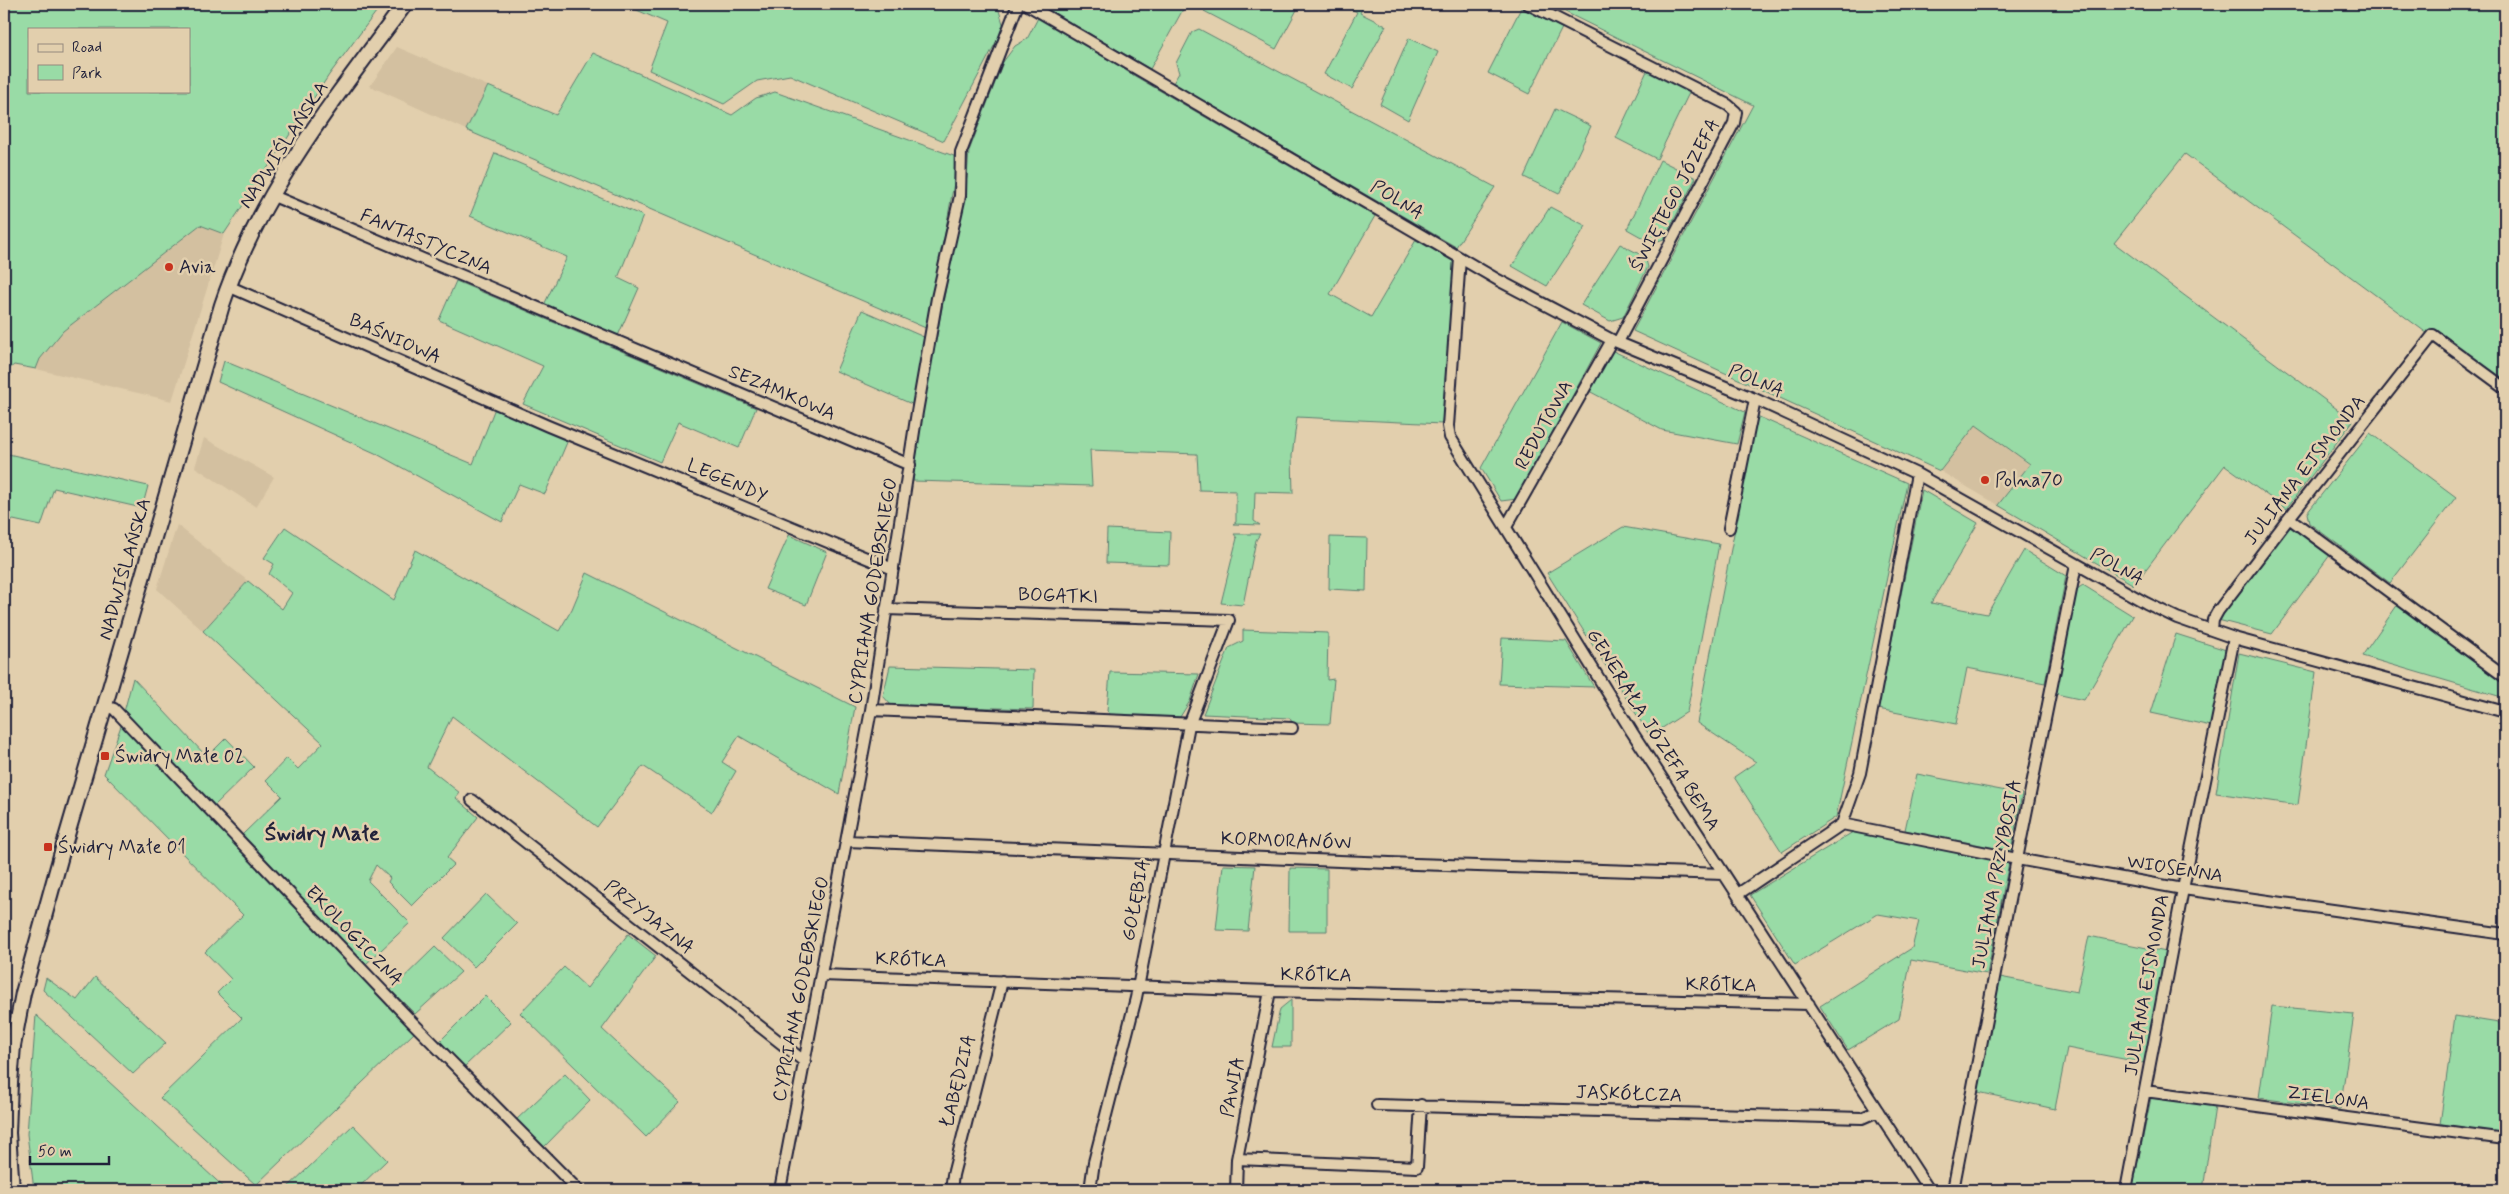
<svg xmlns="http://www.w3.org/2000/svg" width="2509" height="1194" font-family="Mynerve,sans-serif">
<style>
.built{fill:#d3c0a0}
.green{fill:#99dba6;stroke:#5e7e70;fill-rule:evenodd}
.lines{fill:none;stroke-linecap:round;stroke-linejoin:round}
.minor-casing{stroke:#22223b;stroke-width:14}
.secondary-casing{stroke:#22223b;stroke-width:18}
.minor{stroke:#e2cfad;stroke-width:10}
.secondary{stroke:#e2cfad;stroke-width:14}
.poi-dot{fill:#c8321e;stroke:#e2cfad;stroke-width:2}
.labels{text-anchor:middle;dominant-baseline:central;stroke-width:5;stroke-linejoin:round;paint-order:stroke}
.street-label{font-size:19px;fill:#22223b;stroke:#e2cfad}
.poi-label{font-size:19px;fill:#22223b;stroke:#e2cfad;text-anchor:start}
.quarter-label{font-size:21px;font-weight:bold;fill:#22223b;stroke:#e2cfad}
</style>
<rect width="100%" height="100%" fill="#e2cfad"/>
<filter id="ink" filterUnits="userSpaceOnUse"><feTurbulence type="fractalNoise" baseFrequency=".02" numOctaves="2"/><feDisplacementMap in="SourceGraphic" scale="10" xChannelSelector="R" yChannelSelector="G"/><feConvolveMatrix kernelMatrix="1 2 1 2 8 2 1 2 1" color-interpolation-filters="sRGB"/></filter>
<g filter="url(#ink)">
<path class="built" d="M397,47L488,86L466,130L370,86Z
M200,225L224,234L172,401L36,369L40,359L63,331Z
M1976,424L2030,465L1998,505L1940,471Z
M204,438L274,477L256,507L195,467Z
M177,525L248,581L203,631L157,589Z"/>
<path class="green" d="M4,4H382L329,75L224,234L200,225L63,331L40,359L36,369L14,365L4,373ZM29,29H189V91H29Z
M634,4H997L1004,27L944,141L790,75L757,81L724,104L649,70L667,23L632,8Z
M1039,4H1186L1150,69Z
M1208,4H1300L1276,49L1204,11Z
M1341,4H1364L1360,13L1386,26L1352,89L1324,74L1357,12Z
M1549,4H2505V383L2430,328L2428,334L2185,154L2114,243L2353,421L2286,509L2225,465L2134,585L1998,505L2030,464L1976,425L1940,471L1633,331L1753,105Z
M1521,8L1562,28L1529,94L1488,73Z
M1039,16L1098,50L1128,72L1375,216L1330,294L1371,317L1416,240L1454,262L1442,424L1297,417L1292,456L1293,493L1255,492L1254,521L1260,525L1233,524L1236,522V491L1199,490L1197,454L1090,450L1092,486L913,481L923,407L967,177L969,151L1003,62L1015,46L1027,39Z
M1199,29L1495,187L1456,247L1173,83L1179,73L1176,63L1192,32Z
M1409,38L1438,52L1408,120L1380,104Z
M593,53L732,115L756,98L775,92L954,156L955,177L928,329L466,130L488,86L556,115Z
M1647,71L1690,91L1657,159L1616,138Z
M1555,109L1591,126L1559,194L1524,177Z
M495,153L643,216L618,278L639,288L617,338L543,307L567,257L470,216Z
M1660,160L1696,178L1664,239L1652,243L1627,229Z
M1550,207L1586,226L1547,286L1512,266Z
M1620,244L1645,257L1648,267L1623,317L1610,321L1581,305Z
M456,281L756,408L739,448L678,422L660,462L523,404L543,366L439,320Z
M862,310L926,338L914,405L836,371Z
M1562,322L1601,343L1517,499L1501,501L1481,468Z
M1611,350L1745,412L1737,444L1662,430L1589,391Z
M224,361L473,464L495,408L568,440L545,494L519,484L502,522L375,453L218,382Z
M1757,416L1907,483L1836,817L1782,852L1734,777L1756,762L1697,723Z
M2370,433L2456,497L2390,583L2309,523L2307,513Z
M4,453L148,486L142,508L54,488L41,526L4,518Z
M1922,490L1978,523L1931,603L1987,614L2024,550L2066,576L2045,683L1967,668L1956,724L1878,709Z
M2290,524L2330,555L2272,634L2218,620Z
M285,527L394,600L415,550L559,631L572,609L587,573L855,707L839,794L739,736L722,762L736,771L712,812L643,766L597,827L452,716L427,767L460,793L456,798L478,817L447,858L454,864L412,906L388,882L390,878L376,865L368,881L410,923L366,964L242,835L282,796L266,780L287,758L298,769L323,743L203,631L248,581L282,609L292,593L269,574L274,564L264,558Z
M1623,527L1719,544L1687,712L1650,736L1547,573Z
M1107,529L1170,532L1169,565L1106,563Z
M1234,534H1260L1256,540L1243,605L1221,603L1237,538Z
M789,535L827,552L806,605L765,589Z
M1330,537L1367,538L1366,591L1329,589Z
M2083,585L2133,616L2084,700L2056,694L2077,589Z
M2398,604L2505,684V698L2362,656Z
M1243,630L1328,633L1327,680L1334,679L1330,724L1292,723L1290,718L1203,714L1229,648L1243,641Z
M2176,634L2226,650L2211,726L2151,713Z
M1502,638L1566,641L1594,687L1499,684Z
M2239,653L2316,672L2298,805L2216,793Z
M890,666L1034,670L1033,709L891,705L883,696Z
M1110,672L1199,674L1190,701L1180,717L1111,715L1107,711Z
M133,678L207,757L226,738L254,767L214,806L124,712Z
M122,723L415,1032L256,1185L160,1098L242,1018L217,993L231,979L205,952L243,915L104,774Z
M1917,774L2022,794L2011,851L1905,830Z
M1853,832L2009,862L1987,974L1911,960L1899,1019L1848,1050L1820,1006L1912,948L1919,921L1878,914L1795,965L1750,895Z
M1223,865L1255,866L1248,931L1216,930Z
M1290,868L1327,869V931H1289Z
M486,894L517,924L474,967L444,938Z
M628,934L656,956L602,1029L680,1102L646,1137L520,1013L564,967L587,988Z
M2089,936L2166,952L2144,1063L2067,1048L2055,1109L1978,1092L2000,977L2077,992Z
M435,947L461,972L415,1014L391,990Z
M95,977L166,1043L133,1074L43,990L46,978L77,1000Z
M485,996L511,1022L464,1067L440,1041Z
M1291,1000V1047H1272L1280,1009Z
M2272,1006L2354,1014L2340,1109L2259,1098Z
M36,1015L227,1190H34L27,1134Z
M2455,1016L2505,1024V1129L2502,1133L2440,1124Z
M565,1074L590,1100L543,1148L516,1120Z
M2151,1098L2215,1106L2203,1190H2132Z
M353,1125L387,1160L356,1190H285Z"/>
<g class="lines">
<g class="minor-casing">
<path id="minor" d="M1026,4L1498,280L1612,340L1755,399L1917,474L2146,603L2177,618L2234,638L2505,712
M1528,4L1728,105L1736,112L1734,123L1618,342
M271,195L910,465
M1460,258L1448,426L1450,437L1632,732L1929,1190
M228,286L548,426L893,569
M2289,518L2505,677
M1506,527L1612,340
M1729,528L1755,399
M886,609L1229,620L1189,725L1136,998L1094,1162L1090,1190
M2212,629L2213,620L2218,611L2289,518L2433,335L2505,388
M105,706L114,709L412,1022L578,1190
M871,710L1292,728
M472,800L805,1062
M1842,824L2017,859L2183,889L2505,934
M847,841L1415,864L1724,874
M1738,894L1842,824L1860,773L1917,474
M822,975L1270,991L1809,1004
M2145,1091L2505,1139
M1377,1105L1862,1118L1878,1111
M1237,1159L1417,1167L1421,1105
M780,1190L871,710L917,412L937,298L960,196L961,152L1018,4
M951,1190L953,1175L1002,981
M1236,1190L1237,1159L1270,991
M1953,1190L2017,859L2076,565
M2126,1190L2183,889L2234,638"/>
</g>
<g class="secondary-casing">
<path id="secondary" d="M12,1190L8,1133L10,1083L13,1046L23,993L62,852L222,305C260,192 334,99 405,4"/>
</g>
<use href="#minor" class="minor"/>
<use href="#secondary" class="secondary"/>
</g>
</g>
<g class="poi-dot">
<circle cx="169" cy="267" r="5"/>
<circle cx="1985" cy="480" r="5"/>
<rect x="100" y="751" width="10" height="10" rx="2.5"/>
<rect x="43" y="842" width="10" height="10" rx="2.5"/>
</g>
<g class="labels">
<g class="street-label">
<text transform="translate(284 145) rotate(-57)">NADWIŚLAŃSKA</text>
<text transform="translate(1675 195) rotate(-62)">ŚWIĘTEGO JÓZEFA</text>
<text transform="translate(1397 200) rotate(31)">POLNA</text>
<text transform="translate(426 242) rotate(23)">FANTASTYCZNA</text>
<text transform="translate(395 339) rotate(24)">BAŚNIOWA</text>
<text transform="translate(1756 381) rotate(23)">POLNA</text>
<text transform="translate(782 393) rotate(23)">SEZAMKOWA</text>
<text transform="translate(1544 425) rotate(-61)">REDUTOWA</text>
<text transform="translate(2305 470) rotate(-52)">JULIANA EJSMONDA</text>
<text transform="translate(727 481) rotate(23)">LEGENDY</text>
<text transform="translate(2117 567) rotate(29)">POLNA</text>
<text transform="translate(125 569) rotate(-74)">NADWIŚLAŃSKA</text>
<text transform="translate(873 591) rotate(-81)">CYPRIANA GODEBSKIEGO</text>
<text transform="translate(1058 596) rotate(2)">BOGATKI</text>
<text transform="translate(1653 730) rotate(58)">GENERAŁA JÓZEFA BEMA</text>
<text transform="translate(1286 841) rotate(2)">KORMORANÓW</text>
<text transform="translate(2175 869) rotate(9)">WIOSENNA</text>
<text transform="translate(1997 874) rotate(-79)">JULIANA PRZYBOSIA</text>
<text transform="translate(1136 900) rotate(-79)">GOŁĘBIA</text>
<text transform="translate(649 917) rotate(38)">PRZYJAZNA</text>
<text transform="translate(354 936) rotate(46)">EKOLOGICZNA</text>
<text transform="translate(911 960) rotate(2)">KRÓTKA</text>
<text transform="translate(1316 975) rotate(1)">KRÓTKA</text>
<text transform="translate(1721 985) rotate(1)">KRÓTKA</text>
<text transform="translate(2147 985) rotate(-80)">JULIANA EJSMONDA</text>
<text transform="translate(801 989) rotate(-79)">CYPRIANA GODEBSKIEGO</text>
<text transform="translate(958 1081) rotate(-76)">ŁABĘDZIA</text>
<text transform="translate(1233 1087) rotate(-79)">PAWIA</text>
<text transform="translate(1629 1094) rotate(2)">JASKÓŁCZA</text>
<text transform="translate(2328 1098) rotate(8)">ZIELONA</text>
</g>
<g class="poi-label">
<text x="179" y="267">Avia</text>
<text x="1995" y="480">Polna70</text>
<text x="115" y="756">Świdry Małe 02</text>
<text x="58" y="847">Świdry Małe 01</text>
</g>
<g class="quarter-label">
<text x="322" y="834">Świdry Małe</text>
</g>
</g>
<rect width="2509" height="1194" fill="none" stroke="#e2cfad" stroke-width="20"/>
<rect x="10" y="10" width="2489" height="1174" fill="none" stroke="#22223b" stroke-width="2" filter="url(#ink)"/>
<rect x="28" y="28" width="162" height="65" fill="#e2cfad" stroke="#958a7f"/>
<rect x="38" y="44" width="25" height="8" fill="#e2cfad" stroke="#958a7f"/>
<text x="72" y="52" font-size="15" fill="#22223b">Road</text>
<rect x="38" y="65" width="25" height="15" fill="#99dba6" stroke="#958a7f"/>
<text x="72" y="78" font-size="15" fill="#22223b">Park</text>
<path d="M30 1156v8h79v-8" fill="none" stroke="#22223b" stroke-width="2.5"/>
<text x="38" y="1156" font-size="15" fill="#22223b" stroke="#e2cfad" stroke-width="4" paint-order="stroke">50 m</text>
</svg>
